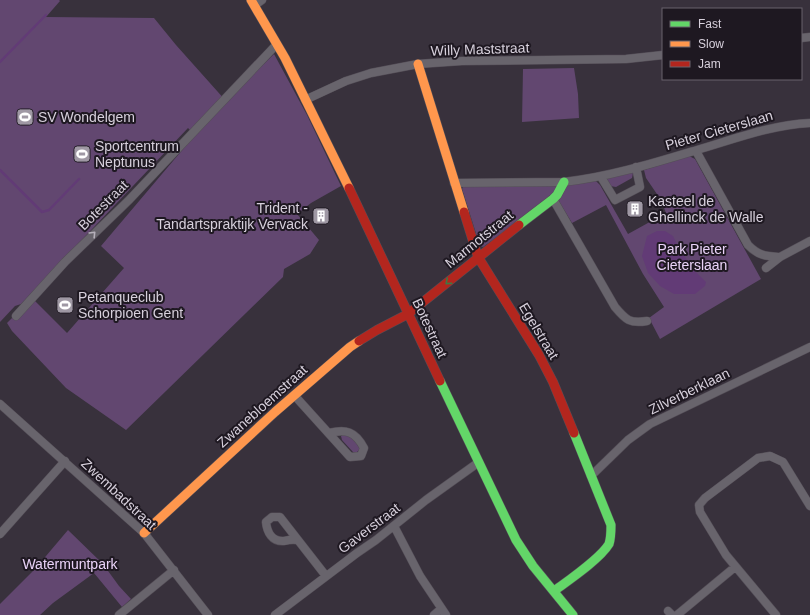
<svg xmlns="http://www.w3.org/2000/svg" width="810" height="615" font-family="Arial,sans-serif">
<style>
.green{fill:#624770}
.water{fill:#623b76}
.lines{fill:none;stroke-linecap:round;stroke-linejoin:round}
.stream{stroke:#623b76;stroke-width:2.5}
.street-casing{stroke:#544e57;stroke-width:9}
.fast-casing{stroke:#544e57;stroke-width:10}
.slow-casing{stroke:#544e57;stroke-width:10}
.jam-casing{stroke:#544e57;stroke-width:10}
.street{stroke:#68646c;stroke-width:8}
.fast{stroke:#63d668;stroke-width:9}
.slow{stroke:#ff974d;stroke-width:9}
.jam{stroke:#b3261e;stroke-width:9}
.oneway{stroke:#b6b0ba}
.oneway2{stroke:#407744}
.labels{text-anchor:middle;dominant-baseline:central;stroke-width:4;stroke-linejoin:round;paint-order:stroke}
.street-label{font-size:14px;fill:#d7d0dc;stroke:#1e1821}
.poi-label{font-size:14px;fill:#d7d0dc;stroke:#1e1821;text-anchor:start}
.park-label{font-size:14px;fill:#ead3f8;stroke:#1e1821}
</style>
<rect width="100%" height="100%" fill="#38313c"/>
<path class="green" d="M0,0H59L60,1L46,17L154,18L176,45L226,101L274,54L307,115L341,186L311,203L297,214L319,240L310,254L284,269L283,277L126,430L66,388L12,331L7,323L32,298L67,333L124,268L101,246L195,135L188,128L21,304L15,306L0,322Z
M574,68L578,94L579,118L522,122L523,69Z
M689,156L695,159L761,279L660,339L649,318L664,307L643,274L606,205L572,223L555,195L483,247L480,246L462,189L463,187L595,180L600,185L628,234L666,213L661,200L646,178L644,170Z
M631,173H633L632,178L616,187L610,186L606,178Z
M347,433L355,440L360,449L357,452H353L342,440L341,436Z
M68,530L103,564L119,586L131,599L122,607L94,573L53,603L40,615H0V604L35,569Z"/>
<path class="water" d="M657,231H665L673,236L680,250L695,271L706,282L705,286L695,294H674L660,286L648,273L642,256L647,236Z"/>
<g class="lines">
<path class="stream" d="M0,62L46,15
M0,170L42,212L49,210L79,179"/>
<g class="street-casing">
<path id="street" d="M255,5L262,0
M801,38L810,37
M305,100L346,81L371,73L418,64L462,61L626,59L663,55
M696,151L748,245C759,256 765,256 780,257
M601,177L615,200L640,187L636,167
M454,183L564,182C609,177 654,163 697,150C735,139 770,125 810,123
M553,199L615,307C626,320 630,324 647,321
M766,268L780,257L810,241
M16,316L65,262L129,200L277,44
M294,395L350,457L361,456L364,448C355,431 346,429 329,433
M0,404L144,533L208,615
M591,476L628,440L650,424L810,347
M394,526L420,576L446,615
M0,534L65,461
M297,540C292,539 288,540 284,541C272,542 267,532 266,522L272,517H280L326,576
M668,611L672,615
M119,615L174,570
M275,615L357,553L376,540L426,500L479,462
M434,615L441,609
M677,615L735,567
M776,615L726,555L700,512L699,505L705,498L758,458L770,456L783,462L810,506"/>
</g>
<g class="fast-casing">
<path id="fast" d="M519,225L553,199L557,195L564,182
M440,381L516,540L533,566L573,615
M554,591C569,580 600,559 609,544C611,538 611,531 611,525L574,433"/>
</g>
<g class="slow-casing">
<path id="slow" d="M251,0L285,58L349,188
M418,64L464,212
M144,533L275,412L350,347L359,341"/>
</g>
<g class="jam-casing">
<path id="jam" d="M349,188L440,381
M464,212L478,257L539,355L553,382L574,433
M359,341L377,330L408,314L519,225"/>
</g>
<use href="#street" class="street"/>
<use href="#fast" class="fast"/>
<use href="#slow" class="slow"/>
<use href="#jam" class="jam"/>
</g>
<defs><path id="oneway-chevron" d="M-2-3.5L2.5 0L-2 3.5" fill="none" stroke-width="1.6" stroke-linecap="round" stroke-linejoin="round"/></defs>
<use class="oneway" href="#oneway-chevron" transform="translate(93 234) rotate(-46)"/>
<use class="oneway2" href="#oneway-chevron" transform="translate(448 282) rotate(140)"/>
<defs>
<g id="stadium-square" transform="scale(0.9)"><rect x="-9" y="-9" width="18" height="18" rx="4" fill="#9f98a4" stroke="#1e1821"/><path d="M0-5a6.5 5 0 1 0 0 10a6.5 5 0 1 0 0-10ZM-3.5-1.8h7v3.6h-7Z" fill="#fff"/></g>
<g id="building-square" transform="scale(0.9)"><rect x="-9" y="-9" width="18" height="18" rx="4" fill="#9f98a4" stroke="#1e1821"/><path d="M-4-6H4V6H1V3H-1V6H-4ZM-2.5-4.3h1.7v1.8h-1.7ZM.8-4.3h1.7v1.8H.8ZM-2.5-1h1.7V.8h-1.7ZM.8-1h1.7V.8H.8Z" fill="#fff"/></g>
</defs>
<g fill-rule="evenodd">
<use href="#stadium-square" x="25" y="117"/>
<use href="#stadium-square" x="82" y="154"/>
<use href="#building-square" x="635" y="209"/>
<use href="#building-square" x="321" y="216"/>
<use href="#stadium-square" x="65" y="305"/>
</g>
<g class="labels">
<g class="street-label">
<text transform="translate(480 49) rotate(-2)">Willy Maststraat</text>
<text transform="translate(719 130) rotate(-16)">Pieter Cieterslaan</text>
<text transform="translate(103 205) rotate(-45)">Botestraat</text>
<text transform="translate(479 239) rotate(-39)">Marmotstraat</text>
<text transform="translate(430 328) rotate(65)">Botestraat</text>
<text transform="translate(539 331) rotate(59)">Egelstraat</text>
<text transform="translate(689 391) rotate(-26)">Zilverberklaan</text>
<text transform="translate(262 406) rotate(-42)">Zwanebloemstraat</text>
<text transform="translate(119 494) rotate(43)">Zwembadstraat</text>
<text transform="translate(369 528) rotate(-37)">Gaverstraat</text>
</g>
<g class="poi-label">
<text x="38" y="117">SV Wondelgem</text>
<text x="95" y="146">Sportcentrum<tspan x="95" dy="16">Neptunus</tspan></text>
<text x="648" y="201">Kasteel de<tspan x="648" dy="16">Ghellinck de Walle</tspan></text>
<text x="308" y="208" text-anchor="end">Trident -<tspan x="308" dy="16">Tandartspraktijk Vervack</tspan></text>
<text x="78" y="297">Petanqueclub<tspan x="78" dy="16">Schorpioen Gent</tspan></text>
</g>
<g class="park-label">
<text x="692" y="249">Park Pieter<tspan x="692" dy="16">Cieterslaan</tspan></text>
<text x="70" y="564">Watermuntpark</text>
</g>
</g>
<rect x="662" y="8" width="140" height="72" fill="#1e1821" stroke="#68626c"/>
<rect x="670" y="21" width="20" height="6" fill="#63d668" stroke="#68626c"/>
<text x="698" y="28" font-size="12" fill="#d7d0dc">Fast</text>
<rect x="670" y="41" width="20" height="6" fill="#ff974d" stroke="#68626c"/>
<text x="698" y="48" font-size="12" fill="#d7d0dc">Slow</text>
<rect x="670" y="61" width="20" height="6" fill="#b3261e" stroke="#68626c"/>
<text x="698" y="68" font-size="12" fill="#d7d0dc">Jam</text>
</svg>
